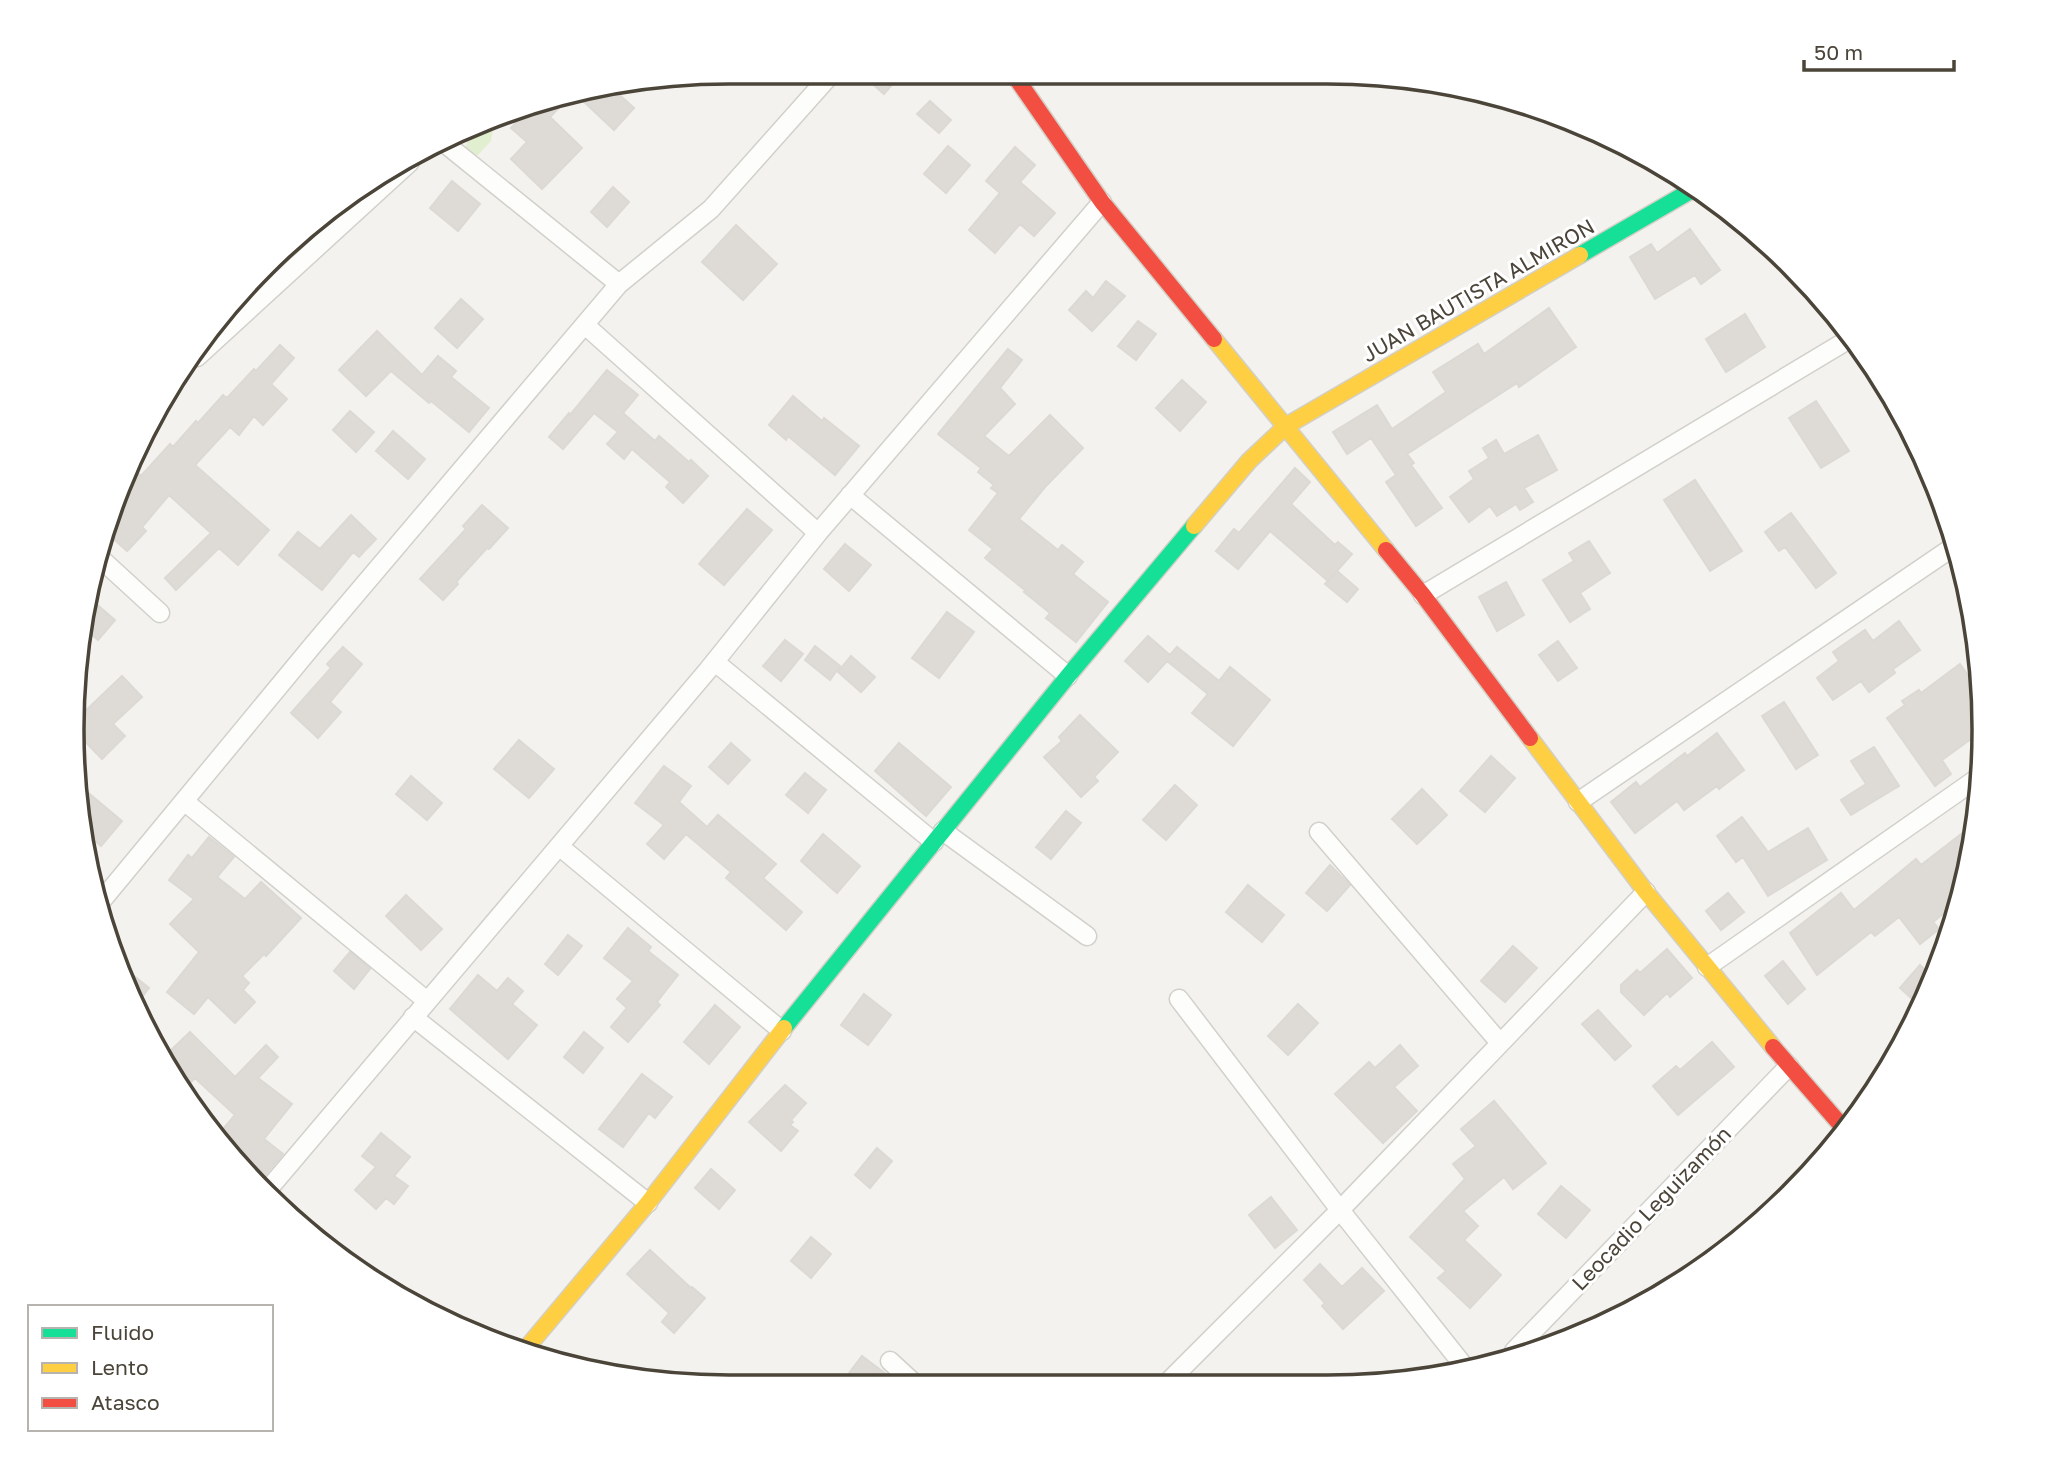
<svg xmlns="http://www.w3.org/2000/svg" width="2056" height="1459" font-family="'Golos Text',sans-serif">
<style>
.green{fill:#e1eecf}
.building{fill:#dedbd6;stroke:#dcd9d4;stroke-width:2}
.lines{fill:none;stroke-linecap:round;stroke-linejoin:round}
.street-casing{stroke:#d2d0cb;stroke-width:21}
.fast-casing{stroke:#d3cfc5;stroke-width:19}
.slow-casing{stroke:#d3cfc5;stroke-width:19}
.jam-casing{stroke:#d3cfc5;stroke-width:19}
.street{stroke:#fdfdfc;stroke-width:18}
.fast{stroke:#16e098;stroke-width:16}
.slow{stroke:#ffcf43;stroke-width:16}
.jam{stroke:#f24e42;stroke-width:16}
.labels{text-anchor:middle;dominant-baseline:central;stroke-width:6;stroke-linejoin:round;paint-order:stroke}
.street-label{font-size:21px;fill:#4b4439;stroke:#fff}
.rim{fill:none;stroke:#4b4439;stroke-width:3.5}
</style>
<rect width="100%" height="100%" fill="#f4f2ee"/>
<path class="green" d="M494,123L491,141L478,155L464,154L469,135Z"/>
<path class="building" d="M859,72H903L884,94Z
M611,87L634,108L614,130L583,101L594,90Z
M574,92L550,117L582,148L542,189L511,159L527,142L511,128L531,107L559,94Z
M930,101L951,120L939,133L917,114Z
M948,146L970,165L946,193L924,174Z
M1015,147L1035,165L1020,182L1055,213L1034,236L1020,224L995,253L969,230L1000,193L986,181Z
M452,181L480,204L458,231L430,208Z
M613,187L629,202L607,227L591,212Z
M736,225L777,264L743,300L702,262Z
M1690,229L1720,270L1701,284L1695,275L1655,299L1630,257L1651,244L1657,253Z
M1106,281L1125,296L1092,331L1069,310L1086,291L1093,298Z
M461,299L483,319L457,348L435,328Z
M1549,308L1576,347L1519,387L1517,383L1407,454L1414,463L1411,465L1442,508L1416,526L1386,482L1396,475L1371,438L1347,454L1333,432L1377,405L1392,429L1446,392L1433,372L1478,344L1484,354Z
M1745,314L1765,347L1726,372L1706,339Z
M1138,321L1156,334L1136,360L1118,346Z
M377,331L422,375L438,356L456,371L451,377L489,408L469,432L431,401L429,403L391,371L366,396L339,370Z
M280,345L294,358L271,384L287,399L263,425L254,416L239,435L230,427L195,465L269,530L238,565L219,548L176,590L165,578L211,533L169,495L142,527L146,531L127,551L107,533L119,489L135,471L141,476L170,444L173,447L196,421L198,423L223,395L227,398L254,369L256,371Z
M1008,349L1022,360L1000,388L1015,404L984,436L1009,456L1050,415L1083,448L1045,487L1019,519L1058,550L1062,545L1083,562L1073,574L1108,602L1076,642L1046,618L1050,613L1024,592L1026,591L985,558L993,549L969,530L998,493L991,488L994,485L978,472L981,468L938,434Z
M607,370L638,395L623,413L655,441L659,436L689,462L691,460L708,476L683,503L666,487L670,482L632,449L624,459L607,444L618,432L594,413L563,449L549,437L569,413L570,415Z
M1182,380L1206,402L1180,431L1156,408Z
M793,396L822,421L824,418L859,446L835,475L788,436L786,440L769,425Z
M1816,401L1849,451L1821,468L1789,418Z
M350,411L374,432L356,452L333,430Z
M393,431L425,459L408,479L376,451Z
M1538,435L1557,470L1524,488L1533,502L1520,510L1516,504L1497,516L1490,506L1469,522L1450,497L1474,479L1469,471L1489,458L1483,448L1496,440L1504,454Z
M1295,468L1310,482L1291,504L1335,545L1338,542L1352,554L1328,581L1270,531L1238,569L1216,551L1234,529L1239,533Z
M1695,480L1742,551L1710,571L1664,500Z
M482,505L508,528L489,549L487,548L456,582L458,584L443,600L420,579L466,529L463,526Z
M747,509L772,530L724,585L699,564Z
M1791,513L1836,573L1816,588L1785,547L1779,551L1765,532Z
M351,515L376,539L359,557L353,552L322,590L279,555L298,532L320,549Z
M1589,541L1610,573L1580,593L1590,609L1570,622L1543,580L1574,561L1569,553Z
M845,544L871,565L849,591L824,569Z
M1337,571L1358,589L1347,602L1325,584Z
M1506,582L1524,615L1497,631L1479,597Z
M94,602L115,620L98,640L82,626L86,611Z
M947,612L974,632L939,678L912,658Z
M1899,621L1920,650L1893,669L1895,673L1869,692L1861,681L1833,700L1817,678L1839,661L1833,652L1865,630L1873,641Z
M1148,636L1170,655L1177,647L1219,681L1230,667L1270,700L1233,746L1192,713L1208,694L1167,661L1148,682L1125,661Z
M785,640L803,654L781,681L763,666Z
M1558,641L1577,668L1558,681L1539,655Z
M815,646L840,666L830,680L805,660Z
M343,647L362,664L330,702L341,712L318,738L291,713L331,668L327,664Z
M851,656L875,677L861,692L838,672Z
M1960,664L1980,692L1982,731L1942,760L1951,774L1935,786L1887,718L1905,705L1902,701L1919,690L1921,693Z
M122,676L142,697L113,724L125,736L102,759L77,733V719Z
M1784,702L1818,755L1796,769L1762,716Z
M1080,715L1118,752L1094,777L1098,781L1081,797L1044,757L1062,741L1059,737Z
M1717,733L1744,770L1719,789L1717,786L1684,810L1677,801L1635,833L1611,802L1636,782L1640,787L1685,753L1687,756Z
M519,740L554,769L529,798L494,769Z
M731,743L750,760L728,784L709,767Z
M899,743L951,787L926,816L875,771Z
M1874,747L1899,786L1851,815L1841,800L1866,784L1851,761Z
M1491,756L1515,778L1485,812L1460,791Z
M664,766L691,786L679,802L707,827L718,815L776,864L763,878L802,912L786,930L726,878L731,872L686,834L664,859L647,844L664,825L635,803Z
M805,773L826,790L808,813L786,795Z
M411,776L442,803L427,820L396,794Z
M1175,785L1197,805L1166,840L1143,820Z
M1422,789L1447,815L1417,844L1392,819Z
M85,790L122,821L101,846L81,829L77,816V799Z
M1066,811L1081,823L1051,859L1036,847Z
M1742,817L1768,852L1808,828L1827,860L1768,896L1743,857L1736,862L1717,836Z
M1974,824L1962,899L1933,922L1939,929L1920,944L1899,917L1875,936L1871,932L1817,975L1790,933L1841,893L1854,910L1916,859L1921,865Z
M823,834L860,866L837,893L801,861Z
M209,837L234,857L217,877L245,899L261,882L301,918L266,956L264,954L242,976L249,983L243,990L255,1002L235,1023L208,997L194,1014L167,992L199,952L170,924L194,899L169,880L188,855L192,858Z
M1330,865L1350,885L1327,911L1306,893Z
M1248,885L1284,915L1262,942L1226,912Z
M1728,893L1744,912L1721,930L1706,911Z
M406,895L442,929L421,950L386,916Z
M628,928L651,947L648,951L678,975L657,1002L660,1005L628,1042L611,1027L627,1008L617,999L633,981L604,958Z
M568,935L582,946L558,975L545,964Z
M1513,946L1537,968L1505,1002L1481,981Z
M1667,949L1692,978L1670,997L1667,993L1644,1015L1621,992V985L1637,970L1640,973Z
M350,952L370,969L354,989L334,971Z
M1783,961L1805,989L1788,1004L1765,976Z
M1920,965L1933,977L1921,1007L1900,988Z
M124,968L149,988L135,1006L130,990Z
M478,975L497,991L508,978L523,991L512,1004L537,1025L508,1059L450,1009Z
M864,994L891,1015L868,1045L841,1025Z
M1298,1004L1318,1023L1288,1055L1268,1036Z
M715,1005L740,1027L709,1064L684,1042Z
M1598,1010L1631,1046L1615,1060L1582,1024Z
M190,1032L235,1077L266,1045L278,1057L258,1078L292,1104L264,1139L283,1154L261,1180L247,1170L245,1172L235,1163L217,1136L235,1115L195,1078L185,1088L164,1057Z
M584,1032L603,1048L583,1073L564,1057Z
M1712,1042L1734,1067L1678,1115L1653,1086L1676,1066L1680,1070Z
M1400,1045L1418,1066L1394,1087L1417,1111L1383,1143L1335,1094L1369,1062L1375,1068Z
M642,1074L672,1097L655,1118L649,1113L623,1147L599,1129Z
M785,1085L806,1103L791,1120L793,1122L790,1125L798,1131L781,1151L749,1122Z
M1494,1101L1546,1163L1513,1189L1504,1177L1463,1211L1478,1226L1464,1240L1501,1275L1470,1308L1438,1278L1446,1271L1410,1237L1465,1179L1453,1164L1476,1146L1461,1129Z
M381,1133L410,1157L394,1176L408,1186L394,1204L386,1198L376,1209L355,1190L376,1167L362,1156Z
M877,1148L892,1161L870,1188L855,1175Z
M711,1169L735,1190L719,1209L695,1188Z
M1561,1186L1590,1210L1566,1238L1538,1214Z
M1271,1197L1297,1230L1275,1248L1249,1215Z
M811,1237L831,1254L811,1278L791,1261Z
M650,1250L691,1288L692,1287L705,1298L674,1333L662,1322L669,1313L627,1274Z
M1320,1264L1342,1287L1362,1268L1384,1291L1343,1329L1322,1306L1325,1303L1304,1280Z
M862,1356L894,1380L899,1385H840Z"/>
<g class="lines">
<g class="street-casing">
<path id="street" d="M447,145L619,284
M585,325L818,533
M197,357L410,162
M850,495L1068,676
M100,558L160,613
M1423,595L1851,338
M715,662L934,842
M184,801L313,645L619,284L711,209L833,72
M1578,802L1956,545
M943,831L1087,936
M1319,832L1500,1043
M559,846L782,1031
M103,899L184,801L427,1001
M1707,967L1982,775
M1179,999L1340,1210L1464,1366
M413,1017L648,1203
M266,1192L708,670L818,533L1102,202
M1514,1351L1789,1066
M890,1361L916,1385
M1167,1383L1340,1210L1646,892"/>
</g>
<g class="fast-casing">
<path id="fast" d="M1580,255L1692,190
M784,1028L1068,676L1194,526"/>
</g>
<g class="slow-casing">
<path id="slow" d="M1214,339L1386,550
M1194,526L1249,461L1286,426L1580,255
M1530,738L1646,892L1773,1047
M524,1351L648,1203L784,1028"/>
</g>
<g class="jam-casing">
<path id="jam" d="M1012,72L1102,202L1214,339
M1386,550L1423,595L1530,738
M1773,1047L1847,1132"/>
</g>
<use href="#street" class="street"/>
<use href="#fast" class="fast"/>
<use href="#slow" class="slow"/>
<use href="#jam" class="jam"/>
</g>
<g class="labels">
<g class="street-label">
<text transform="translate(1478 290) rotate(-30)">JUAN BAUTISTA ALMIRON</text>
<text transform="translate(1651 1208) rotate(-46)">Leocadio Leguizamón</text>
</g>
</g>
<path d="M0 0H2056V1459H0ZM729 84H1327A645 645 0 0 1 1972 729V730A645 645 0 0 1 1327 1375H729A645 645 0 0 1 84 730V729A645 645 0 0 1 729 84Z" fill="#fff" fill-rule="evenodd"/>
<path class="rim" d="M729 84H1327A645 645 0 0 1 1972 729V730A645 645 0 0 1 1327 1375H729A645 645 0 0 1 84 730V729A645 645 0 0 1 729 84Z"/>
<rect x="28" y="1305" width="245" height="126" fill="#ffffff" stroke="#b7b4b0" stroke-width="2"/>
<rect x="42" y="1328" width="35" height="10" fill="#16e098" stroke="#b7b4b0" stroke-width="2"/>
<text x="91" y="1340" font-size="21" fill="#4b4439">Fluido</text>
<rect x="42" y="1363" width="35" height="10" fill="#ffcf43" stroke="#b7b4b0" stroke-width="2"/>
<text x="91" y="1375" font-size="21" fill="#4b4439">Lento</text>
<rect x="42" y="1398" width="35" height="10" fill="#f24e42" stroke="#b7b4b0" stroke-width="2"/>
<text x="91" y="1410" font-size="21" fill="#4b4439">Atasco</text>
<path d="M1804 60v10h150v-10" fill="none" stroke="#4b4439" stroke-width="3.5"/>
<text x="1814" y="60" font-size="21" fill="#4b4439" stroke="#ffffff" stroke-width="5" paint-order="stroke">50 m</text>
</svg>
